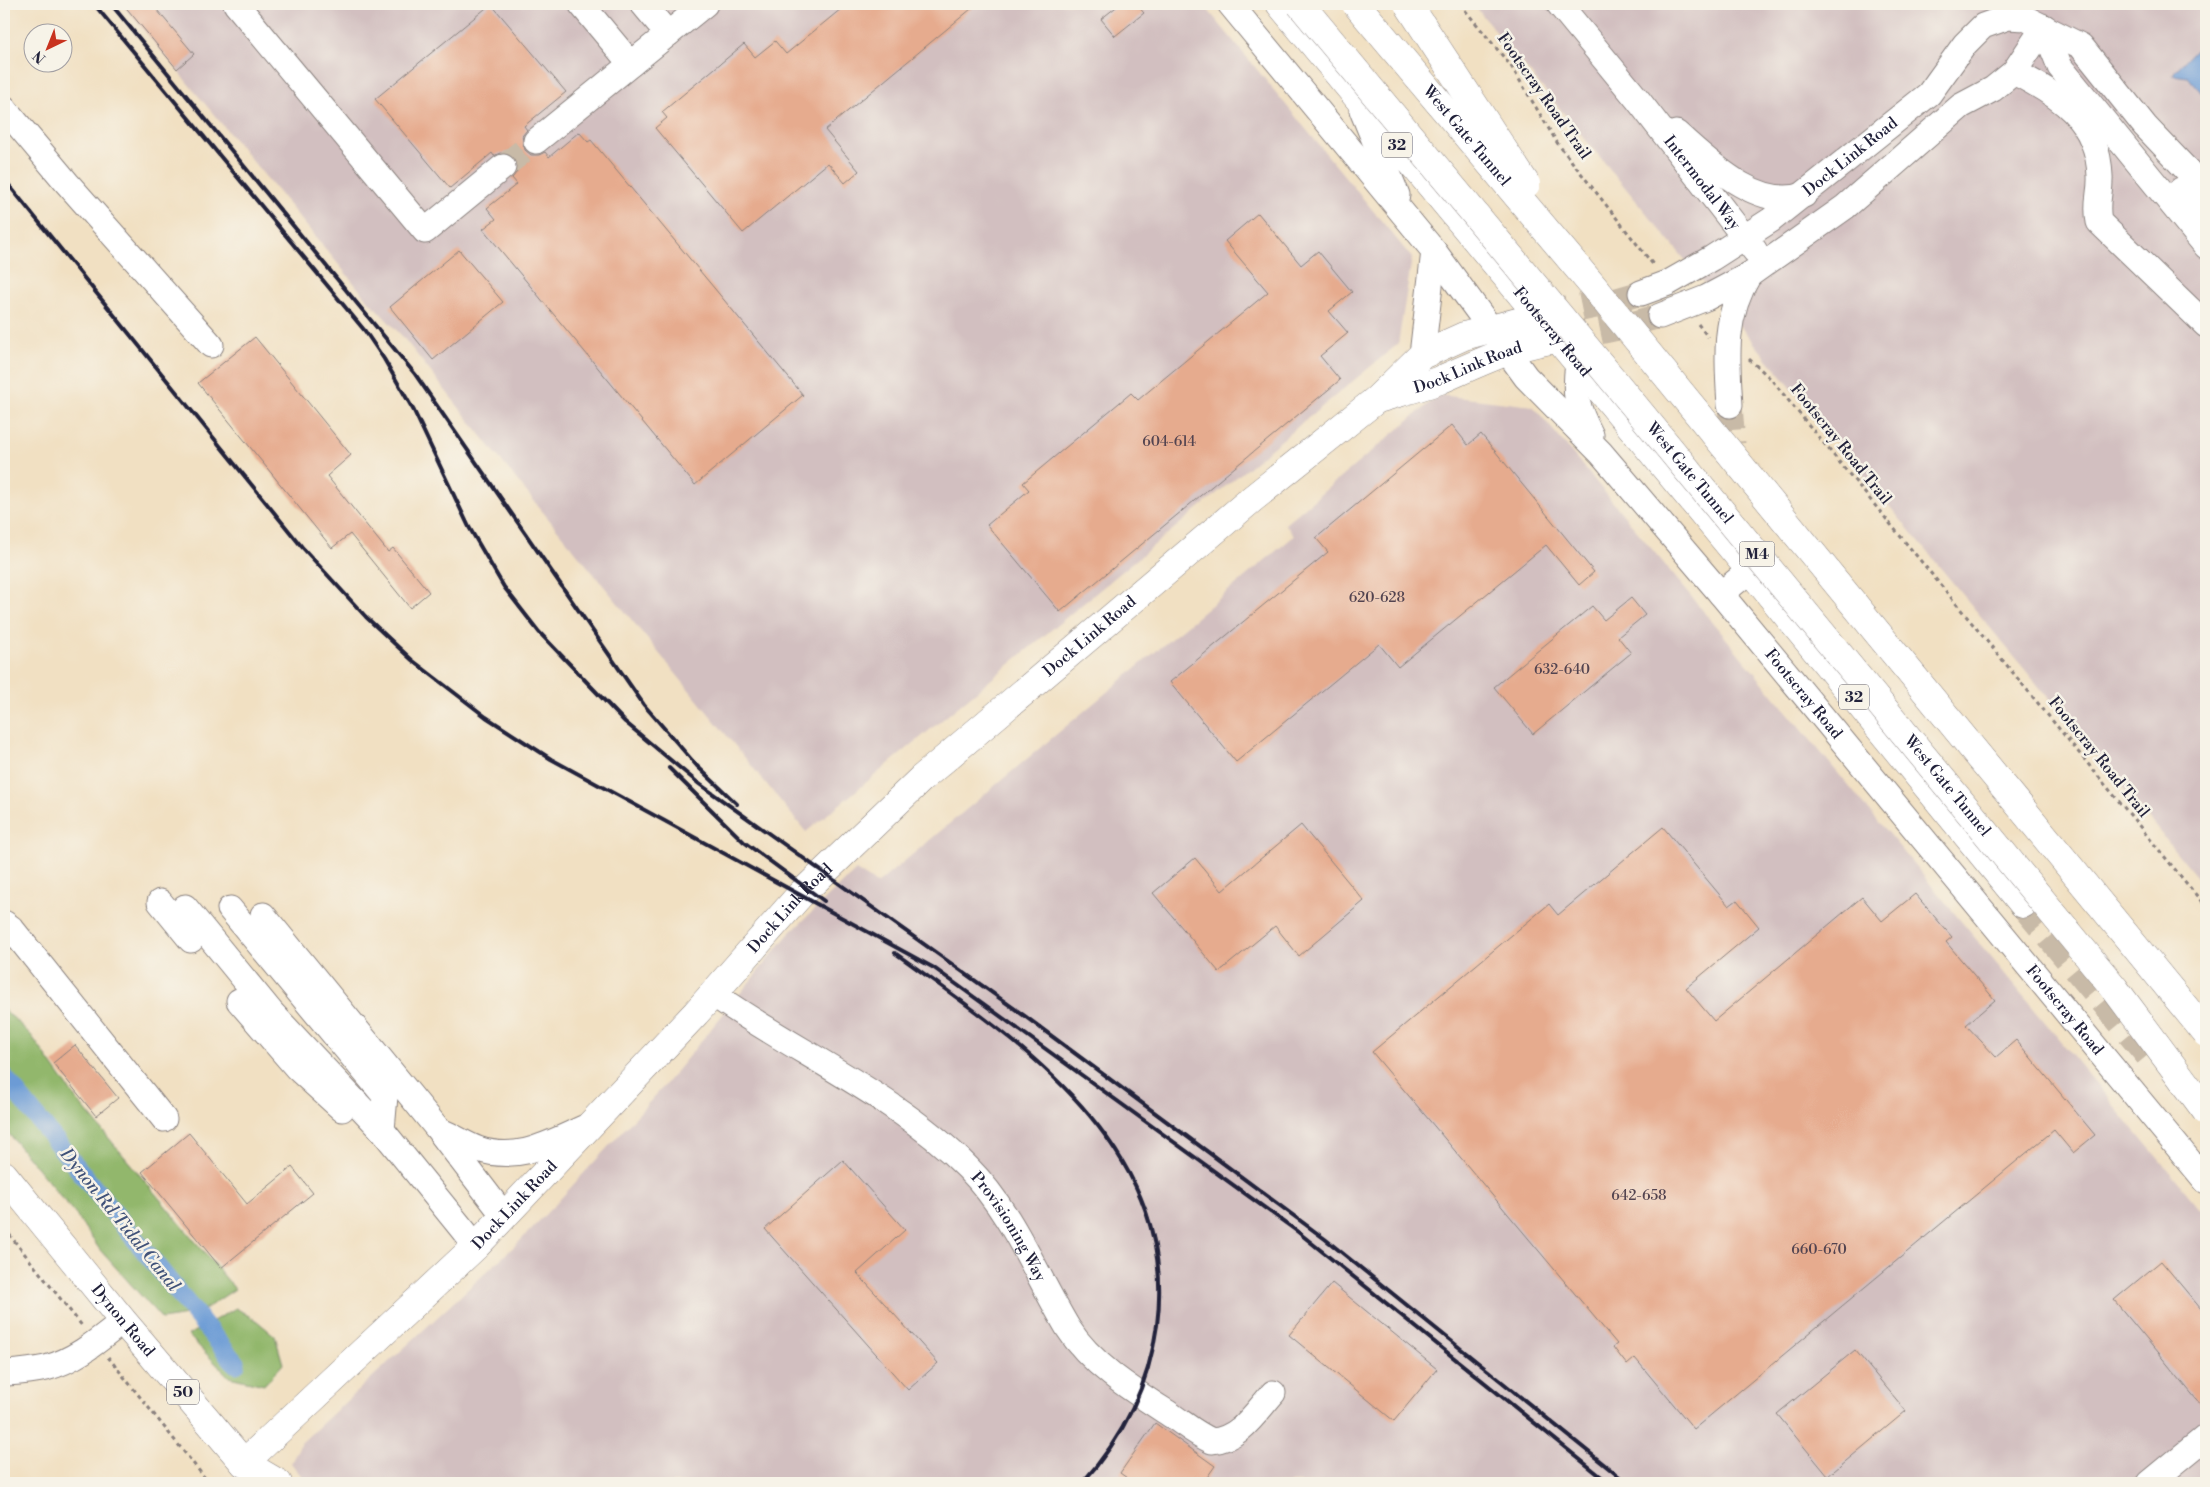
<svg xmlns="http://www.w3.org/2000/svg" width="2210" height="1487" font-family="'Libre Bodoni',serif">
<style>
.industrial{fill:#d2bfc0}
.forest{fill:#92b76c;stroke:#5a6c54}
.water{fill:#6c9bd5;stroke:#475e88}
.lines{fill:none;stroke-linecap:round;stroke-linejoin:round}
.canal{stroke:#6c9bd5;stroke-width:19}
.building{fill:#e6ab8e}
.minor-tunnel{stroke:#c8baa7;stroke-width:25;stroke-dasharray:25 12;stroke-linecap:butt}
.major-tunnel{stroke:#c8baa7;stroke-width:28;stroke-dasharray:28 14;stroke-linecap:butt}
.minor-casing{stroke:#8a817e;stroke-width:27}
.major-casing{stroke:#8a817e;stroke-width:29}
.path{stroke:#8a817e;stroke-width:3;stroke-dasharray:4 4;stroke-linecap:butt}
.minor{stroke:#fff;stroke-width:25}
.major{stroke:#fff;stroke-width:28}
.rail{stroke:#22223b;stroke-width:4}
.highway-bridge-casing{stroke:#8a817e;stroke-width:29;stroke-linecap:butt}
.highway-bridge{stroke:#fff;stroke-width:28}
.labels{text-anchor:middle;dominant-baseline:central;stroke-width:5;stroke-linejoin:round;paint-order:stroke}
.number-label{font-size:14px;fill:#534450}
.shield{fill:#f7f3e8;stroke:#62616f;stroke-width:1}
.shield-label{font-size:15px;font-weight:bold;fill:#22223b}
.street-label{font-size:16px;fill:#22223b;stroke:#f7f3e8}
.water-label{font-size:18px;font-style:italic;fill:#405279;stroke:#f7f3e8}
</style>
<rect width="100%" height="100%" fill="#f7f3e8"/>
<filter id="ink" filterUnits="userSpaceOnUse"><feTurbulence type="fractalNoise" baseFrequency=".02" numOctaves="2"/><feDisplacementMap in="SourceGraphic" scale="10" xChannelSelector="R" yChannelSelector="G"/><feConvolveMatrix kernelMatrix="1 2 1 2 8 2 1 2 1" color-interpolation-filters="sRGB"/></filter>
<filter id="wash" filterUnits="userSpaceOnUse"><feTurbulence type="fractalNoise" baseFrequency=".0096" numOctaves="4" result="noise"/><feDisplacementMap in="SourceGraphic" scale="20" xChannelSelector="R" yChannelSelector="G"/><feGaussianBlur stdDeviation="1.12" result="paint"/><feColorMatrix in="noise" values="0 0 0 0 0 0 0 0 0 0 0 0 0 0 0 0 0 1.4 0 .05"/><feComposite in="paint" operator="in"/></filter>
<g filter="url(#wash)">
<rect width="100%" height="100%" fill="#f1e0c2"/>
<path class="industrial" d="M122,4H1203L1412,258L1398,344L806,832L524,489L402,336L368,300Z
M1473,4H2206V39L2175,71L2174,75L2188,77L2206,98V888Z
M1439,395L1533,406L2206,1216V1483H307L291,1463L301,1443L520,1241L562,1197L665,1085L788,935L856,870L877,884L1294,536L1285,524Z"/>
<path class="forest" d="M4,1009L31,1035L77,1100L235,1289L199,1313L162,1319L100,1250L76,1215L4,1128Z
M236,1308L257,1321L275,1336L283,1364L264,1385L229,1377L188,1335Z"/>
<path class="water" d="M2206,39V98L2188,77L2173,75L2175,71Z"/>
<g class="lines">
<path class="canal" d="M4,1077L236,1364"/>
</g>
<g id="blocks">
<path class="building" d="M123,4H152L194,54L177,69Z
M491,4L566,92L524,126L527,130L522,136L525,150L531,155H539L545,152L549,157L579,132L588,142L591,140L803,395L695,485L483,229L496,219L487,208L517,184L512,178L517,172L514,158L508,153H500L494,156L492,153L450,188L375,99Z
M847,4H977L825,130L859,171L845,183L828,163L743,233L655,128L667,118L662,112L744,44L755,57L775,41L786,54Z
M1120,4H1136L1144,13L1115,36L1101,19Z
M1258,213L1301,265L1318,251L1352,292L1329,311L1348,333L1320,356L1340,380L1060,612L987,525L1029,490L1023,483L1131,393L1138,400L1268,292L1225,241Z
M459,250L503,302L433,360L390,307Z
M255,337L351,455L327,476L388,552L393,548L429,592L410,608L350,534L332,548L198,383Z
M1452,425L1468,445L1481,434L1594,572L1579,585L1546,545L1398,667L1379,644L1236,762L1170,682L1328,552L1316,538Z
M1631,598L1645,615L1618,637L1631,653L1533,734L1494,687L1592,606L1604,620Z
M1301,825L1364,901L1299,956L1275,926L1219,972L1153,893L1195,858L1222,891Z
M1663,827L1729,906L1737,900L1759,927L1686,988L1714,1021L1862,897L1882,921L1915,894L1952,937L1946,942L1995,1000L1966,1025L1996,1057L2016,1040L2095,1135L2073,1153L2054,1130L1694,1429L1635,1358L1627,1365L1613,1347L1617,1344L1372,1052L1549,904L1558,915Z
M75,1045L118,1098L96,1116L53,1063Z
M189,1133L247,1204L292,1167L313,1193L221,1268L142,1172Z
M843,1160L905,1230L857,1273L938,1363L908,1390L765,1229Z
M2161,1261L2206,1315V1411L2114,1300Z
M1332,1283L1437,1369L1394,1421L1289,1335Z
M1855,1350L1906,1411L1828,1476L1777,1414Z
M1155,1423L1215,1466L1203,1483H1134L1120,1473Z"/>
</g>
</g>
<g filter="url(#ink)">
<use href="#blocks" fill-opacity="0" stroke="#8a817e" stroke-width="1"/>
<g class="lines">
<path class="minor-tunnel" d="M503,167L536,141
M1617,300L1641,293
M1635,323L1660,316
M1730,405L1733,444"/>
<path class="major-tunnel" d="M1540,316L1617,300
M1559,339L1635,323
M2023,904L2157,1065"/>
<g class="minor-casing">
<g id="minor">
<path d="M236,4L425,231L503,167"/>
<path d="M581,4L631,64"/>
<path d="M643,4L668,34"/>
<path id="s1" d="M1230,4L1434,251L1526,377L1601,453L1721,594L2206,1181"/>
<path id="s2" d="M1559,4L1638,100L1755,251"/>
<path d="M2044,27L2060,67L2206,246"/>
<path d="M2014,72C2059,95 2098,119 2100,176C2101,194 2095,201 2099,222L2206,325"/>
<path d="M4,108L67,183L211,345"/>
<path d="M1362,110L1397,195"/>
<path d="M1676,133C1708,161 1757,211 1804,195"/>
<path d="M536,141L705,4"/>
<path d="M2181,190L2206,217"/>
<path id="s3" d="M1641,293L1668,283L1712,258L1771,220L1929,94L1965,44L1983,26L2008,17L2025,18L2081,46L2145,126L2206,190"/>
<path d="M1660,316L1706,298L1749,275L1845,207L1961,106L1993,89L2014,72L2044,27"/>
<path d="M1422,355L1434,251"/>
<path d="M1578,363C1574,395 1576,407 1591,435"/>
<path d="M1730,405C1727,359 1723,316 1749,275"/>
<path d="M1721,594L1750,570"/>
<path d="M160,902L191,940"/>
<path d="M185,907L271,1012L382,1130L476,1246"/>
<path d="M230,909L385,1096L382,1130"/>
<path d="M263,915L437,1128L505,1217"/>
<path d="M4,923L11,928L164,1119"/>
<path id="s4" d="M713,994C795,1052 897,1096 968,1168C1012,1212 1036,1275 1068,1328C1092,1366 1137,1393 1174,1417C1187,1426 1198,1435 1212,1441C1240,1439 1255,1413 1273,1393"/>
<path d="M239,1001L297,1068L342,1109"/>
<path d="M443,1132C455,1137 466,1145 478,1149C519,1163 551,1142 588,1126"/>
<path d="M7,1373C20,1372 33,1371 46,1368C76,1360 99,1340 123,1321"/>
<path d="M2150,1483L2206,1437"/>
</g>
</g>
<g class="major-casing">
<g id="major">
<path id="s5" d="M1280,4L1750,570L2023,904"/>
<path id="s6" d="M1381,398C1401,392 1421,387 1440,380C1477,364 1518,343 1559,339"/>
<path id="s7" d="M4,1175L123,1321L244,1463L278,1483"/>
<path id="s8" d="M244,1463L476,1246L696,1013L800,895L921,779L1252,499L1377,399L1422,355L1464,336L1540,316"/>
</g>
</g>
<path class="path" d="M1460,4L1511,66L1558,144L1655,267
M1698,324L1708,337
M1749,359L1770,378L2206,907
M4,1228L83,1327
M108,1357L209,1483"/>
<use href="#minor" class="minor"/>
<use href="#major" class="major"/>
<path class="rail" d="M94,4L365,331L384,359L414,411L469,527L504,587L539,632L625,722L698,783L1026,1017L1325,1239L1627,1483
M111,4L415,374L644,705L697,766L737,804
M4,179L302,547L366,617L412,660L486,717L551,759L934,968L1298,1232L1609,1483
M669,768L744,842L824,901
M895,953C1020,1043 1180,1147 1157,1325C1149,1385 1123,1438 1082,1483"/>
<g class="highway-bridge-casing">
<g id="highway-bridge">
<path id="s9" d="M1300,4L1614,381L2115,989L2206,1111"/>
<path id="s10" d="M1356,4L1593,286L2206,1033"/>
<path d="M1408,4L1526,184"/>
</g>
</g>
<use href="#highway-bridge" class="highway-bridge"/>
</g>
</g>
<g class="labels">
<g class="number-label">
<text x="1169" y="442">604-614</text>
<text x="1377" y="598">620-628</text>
<text x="1562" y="670">632-640</text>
<text x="1639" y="1196">642-658</text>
<text x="1819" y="1250">660-670</text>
</g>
<g class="shield">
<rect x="1382" y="132.5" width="30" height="25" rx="4"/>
<rect x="1739.5" y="541.5" width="35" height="25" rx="4"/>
<rect x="1839" y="684.5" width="30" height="25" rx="4"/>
<rect x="167" y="1379.5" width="32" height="25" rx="4"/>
</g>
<g class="shield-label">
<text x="1397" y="145">32</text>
<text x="1757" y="554">M4</text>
<text x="1854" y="697">32</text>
<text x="183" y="1392">50</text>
</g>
<g class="street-label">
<text transform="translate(1544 96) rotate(55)">Footscray Road Trail</text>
<text stroke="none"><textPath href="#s10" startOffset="172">West Gate Tunnel</textPath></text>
<text stroke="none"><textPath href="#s3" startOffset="251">Dock Link Road</textPath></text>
<text stroke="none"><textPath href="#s2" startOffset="229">Intermodal Way</textPath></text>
<text stroke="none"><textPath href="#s5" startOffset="426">Footscray Road</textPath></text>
<text stroke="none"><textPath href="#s6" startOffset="92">Dock Link Road</textPath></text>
<text transform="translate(1841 444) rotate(51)">Footscray Road Trail</text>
<text stroke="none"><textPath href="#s9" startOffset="610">West Gate Tunnel</textPath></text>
<text stroke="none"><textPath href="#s8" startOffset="1184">Dock Link Road</textPath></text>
<text stroke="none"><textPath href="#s1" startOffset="898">Footscray Road</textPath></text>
<text transform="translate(2099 757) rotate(51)">Footscray Road Trail</text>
<text stroke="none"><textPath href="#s9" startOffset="1015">West Gate Tunnel</textPath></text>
<text stroke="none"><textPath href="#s8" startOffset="779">Dock Link Road</textPath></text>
<text stroke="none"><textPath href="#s1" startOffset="1308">Footscray Road</textPath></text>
<text stroke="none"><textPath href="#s8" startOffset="374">Dock Link Road</textPath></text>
<text stroke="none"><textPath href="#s4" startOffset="381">Provisioning Way</textPath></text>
<text stroke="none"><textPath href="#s7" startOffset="188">Dynon Road</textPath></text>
</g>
<g class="water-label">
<text transform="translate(120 1220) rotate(51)">Dynon Rd Tidal Canal</text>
</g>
</g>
<rect width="2210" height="1487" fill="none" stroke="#f7f3e8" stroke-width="20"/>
<g transform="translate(48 48) rotate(223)"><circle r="24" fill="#f7f3e8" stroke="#a29fa3"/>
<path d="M0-4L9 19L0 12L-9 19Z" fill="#c8321e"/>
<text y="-8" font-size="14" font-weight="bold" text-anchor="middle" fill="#22223b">N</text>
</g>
</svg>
